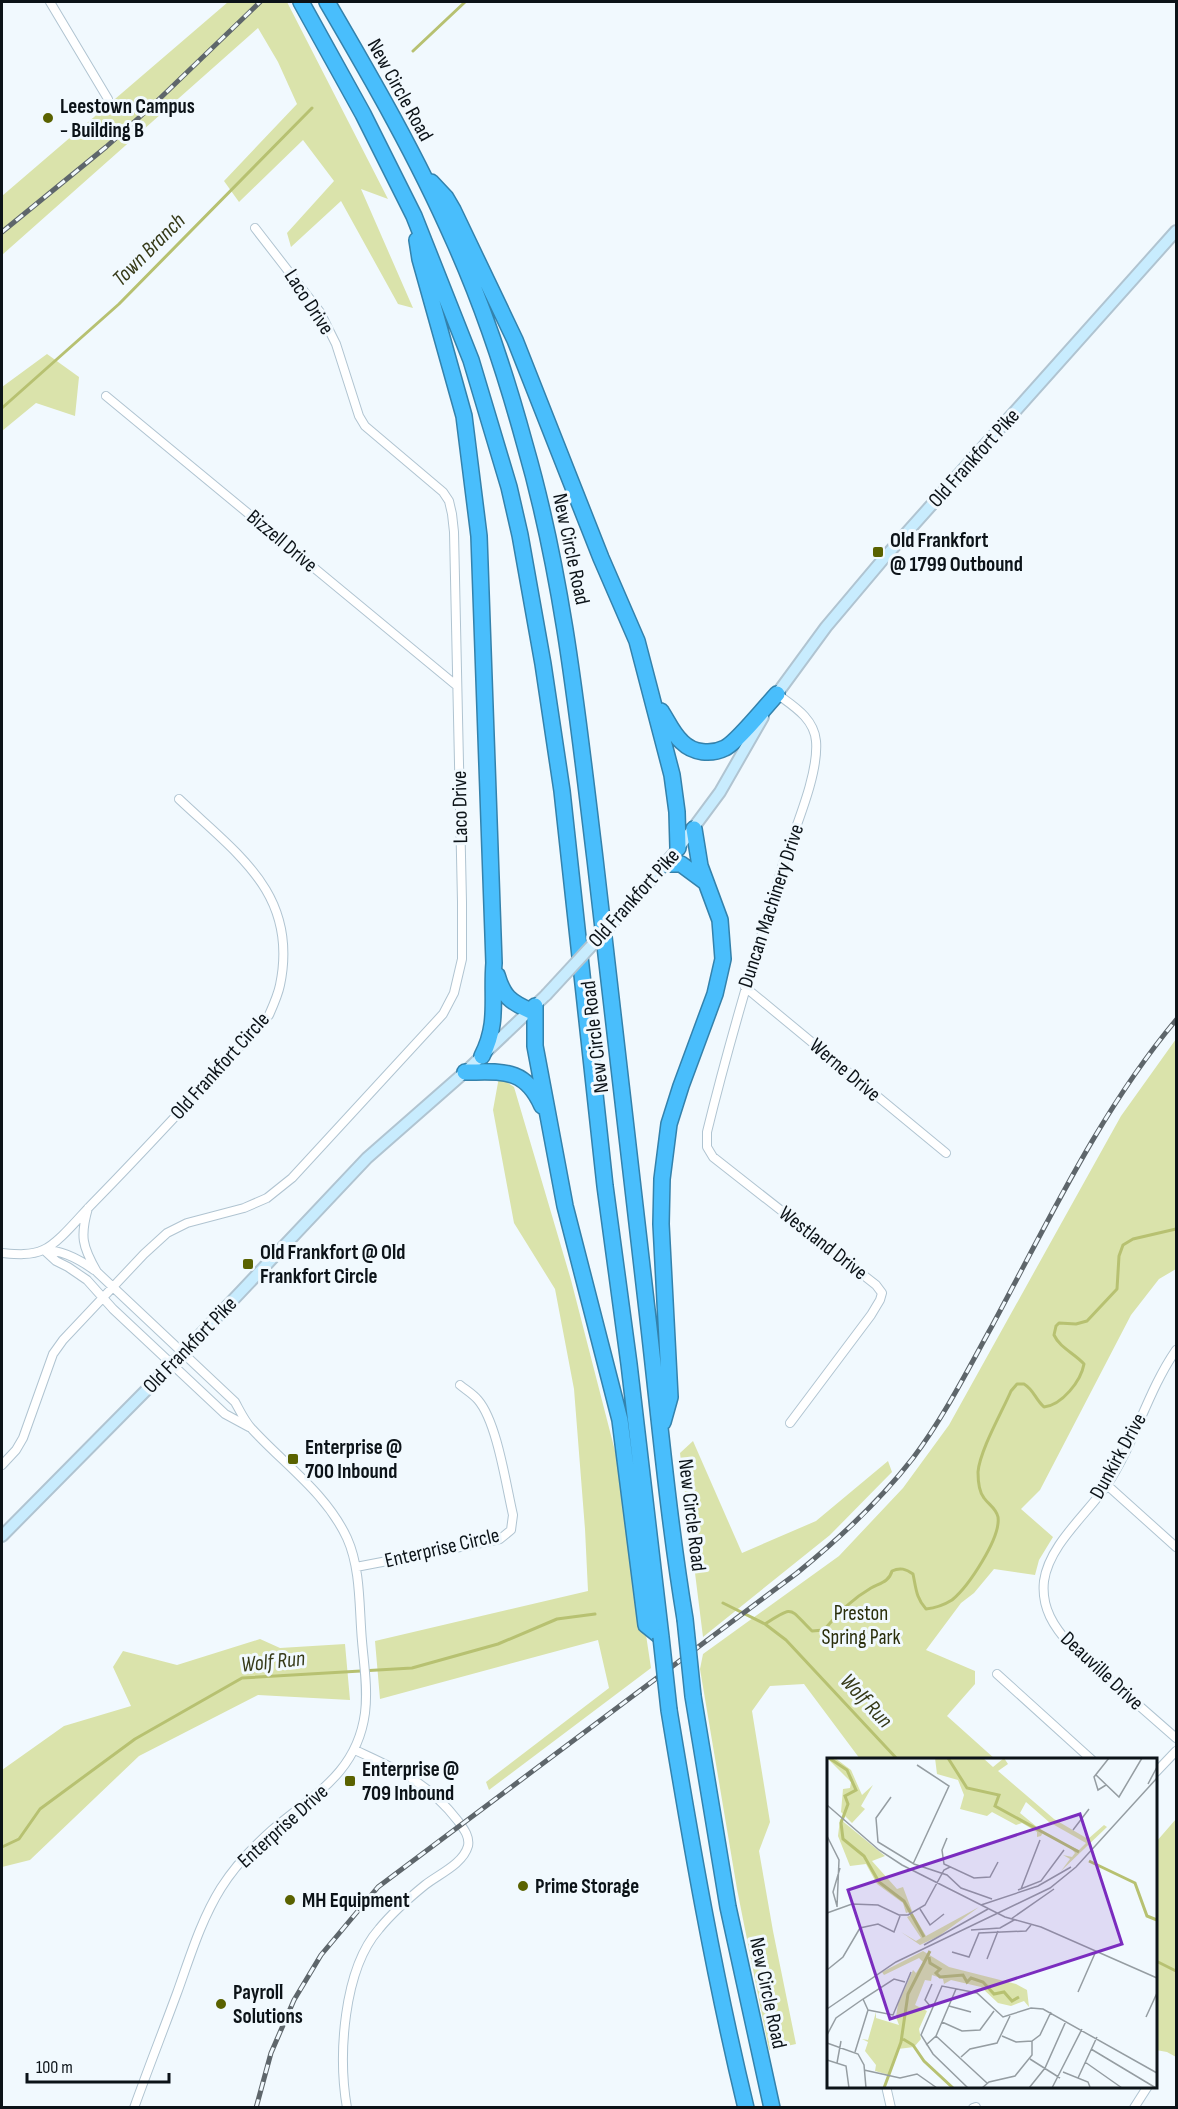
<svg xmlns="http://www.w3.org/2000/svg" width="1178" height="2109" font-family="'Sofia Sans Condensed',sans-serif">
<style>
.green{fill:#dae3ab}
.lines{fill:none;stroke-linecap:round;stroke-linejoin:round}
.stream{stroke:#b7c171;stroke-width:3}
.street-casing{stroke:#b0c4d1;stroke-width:10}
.secondary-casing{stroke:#b0c4d1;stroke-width:14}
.highway-casing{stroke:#3482ac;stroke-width:18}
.street{stroke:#fff;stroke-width:8}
.secondary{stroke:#c8ecfe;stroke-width:10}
.highway{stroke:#49befc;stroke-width:15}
.rail-casing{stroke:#5e666b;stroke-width:5}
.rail{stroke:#f1f9fe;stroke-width:3;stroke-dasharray:9;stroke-linecap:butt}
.secondary-bridge-casing{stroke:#b0c4d1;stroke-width:14;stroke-linecap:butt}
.highway-bridge-casing{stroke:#3482ac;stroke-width:18;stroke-linecap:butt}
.secondary-bridge{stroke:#c8ecfe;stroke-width:10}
.highway-bridge{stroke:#49befc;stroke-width:15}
.poi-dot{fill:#5a6200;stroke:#f1f9fe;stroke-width:2}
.labels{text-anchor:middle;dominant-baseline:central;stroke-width:6;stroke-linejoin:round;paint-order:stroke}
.street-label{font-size:21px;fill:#0c1318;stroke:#f1f9fe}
.poi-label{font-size:21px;font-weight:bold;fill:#0c1318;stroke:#f1f9fe;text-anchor:start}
.park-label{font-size:21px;fill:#2a2e0b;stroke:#f1f9fe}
.water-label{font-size:22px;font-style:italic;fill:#363a18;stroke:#f1f9fe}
.inset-river{fill:none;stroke:#b7c171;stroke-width:3}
.inset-road{fill:none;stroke:#959da2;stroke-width:1.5}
.view{fill:#7b2cbf;fill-opacity:0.15;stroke:#7b2cbf;stroke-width:3}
.inset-edge{fill:none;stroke:#0c1318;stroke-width:3}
</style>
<rect width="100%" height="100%" fill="#f1f9fe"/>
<path class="green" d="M228,2H287L388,199L361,189L413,308L398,304L341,201L291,247L287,233L334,181L303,140L239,202L224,181L297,104L278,62L258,28L2,255V196Z
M47,354L79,377L75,416L36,403L2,431V387Z
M1176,1039V1269L1159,1279L1131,1315L1040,1490L1021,1509L1053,1537L1039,1560L1035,1575L994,1569L974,1593L961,1603L926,1650L975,1671V1684L947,1716L995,1759H860L804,1684L770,1686L752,1711L770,1822L759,1851L773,1931L796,2044L769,2050L737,1889L700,1669L703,1654L839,1556L903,1488L949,1425L1121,1116Z
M499,1077L514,1087L571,1280L623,1482L651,1668L489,1790L486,1782L609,1688L598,1640L380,1699L375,1641L588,1591L585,1529L574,1389L555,1289L514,1223L493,1110Z
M693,1441L742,1553L816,1521L888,1461L892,1472L830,1535L703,1637L680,1453Z
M260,1639L280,1648L345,1644L350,1700L258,1695L139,1756L30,1860L2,1867V1770L64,1726L131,1706L113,1667L123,1651L177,1665Z
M1176,1819V2057L1167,2052L1156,2050V1842Z"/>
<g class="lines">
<path class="stream" d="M413,51L465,2
M2,408L119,304L312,108
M723,1603L765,1624L786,1640L898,1760
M765,1624C795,1604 789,1609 812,1631L824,1630C837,1614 852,1599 871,1588C880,1583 889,1582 892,1571C900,1567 906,1569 913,1574C916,1588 916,1598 926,1609C935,1608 944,1605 952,1600C968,1587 1001,1538 998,1517C996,1508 989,1505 984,1498C979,1492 978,1480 978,1472C980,1450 1002,1412 1011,1391L1017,1384H1024C1034,1390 1035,1399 1044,1407C1062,1405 1081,1381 1084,1364C1074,1353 1060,1348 1054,1335L1056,1326L1059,1323L1076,1324L1087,1321L1117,1289L1119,1256L1123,1245L1133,1239L1176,1229
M2,1847L19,1839L40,1809L135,1739L242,1678L412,1668L498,1644L557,1619L595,1614
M1156,1961L1176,1971"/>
<g class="street-casing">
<path id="street" d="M50,2L108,99
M106,396L457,686
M777,694C793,706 814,718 816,741C819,775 794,830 783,864C756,953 729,1042 707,1132V1147L713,1157L876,1285L882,1293L880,1300L871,1315L790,1423
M745,987L946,1153
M88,1208C80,1236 82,1246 97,1272L235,1402C240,1411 245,1422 252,1429C285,1465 326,1493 347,1538C361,1569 359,1608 362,1641C364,1665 368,1689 365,1713C357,1773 313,1795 272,1830C253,1847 235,1866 221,1888C201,1920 190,1957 177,1993C163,2031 148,2069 134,2108
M44,1250L56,1261L68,1267L87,1280L113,1309L225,1414L249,1427
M44,1250C62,1250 79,1259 94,1270
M2,1253C14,1254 30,1256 43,1250C59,1243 80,1216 93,1203C153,1142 211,1078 269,1015C273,1006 278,995 280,985C299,894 237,854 179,799
M1176,1350C1147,1392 1135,1443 1107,1485C1087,1514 1049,1545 1044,1581C1041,1608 1054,1627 1071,1646L1176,1738
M2,1465L16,1450L23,1438L53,1354L63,1340L144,1254L167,1233L187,1223L244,1208L267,1198L292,1178L443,1014L454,993L462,959V902L454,532L452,514L449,501L443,492L365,426L359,416L336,344L320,312L255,228
M1107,1485L1176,1547
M356,1567L481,1543L500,1539L511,1530L513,1515C506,1485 497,1422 478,1400C473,1394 466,1390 460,1385
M997,1674L1092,1760
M1156,1772L1176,1751
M886,2086L891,2108
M347,2108C338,2056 343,1970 379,1929C392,1913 409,1898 425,1885C439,1874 463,1864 468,1846C470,1836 463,1828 458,1821C428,1782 398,1770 355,1750
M973,2108L976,2107
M1134,2108L1148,2086"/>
</g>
<g class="secondary-casing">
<path id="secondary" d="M774,698L826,627L885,557L1176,231
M642,891L680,846L720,792L763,717
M2,1536L183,1353L367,1158L465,1072L546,995"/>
</g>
<g class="highway-casing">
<path id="highway" d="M301,2L363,114L414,216L471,360L509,487L520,535L543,664L562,791L605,1186L629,1364L661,1637
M327,2C372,79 417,157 453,239C483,305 506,375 525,445C564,580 578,720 595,859C612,1009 630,1160 647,1310C659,1413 668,1517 685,1619
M431,182L446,198L453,210L515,340L601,558L637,641L672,775L677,812L678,848
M417,240L420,259L464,416L479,536L494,963C491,998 499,1023 482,1056
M661,711C668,722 673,734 682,742C693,753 711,755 725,748C736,743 767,705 777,694
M666,864H681L704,881
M497,975C503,996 510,1002 531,1011
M535,1006V1046L565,1206L620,1420L646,1625L661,1637
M465,1072C501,1072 525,1067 542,1106
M663,1422L670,1397L661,1224L662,1179L669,1124L681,1086L715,994L723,959L720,920L700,866L694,829
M693,1696L728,1907L772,2108
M669,1710C691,1843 714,1976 746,2108"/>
</g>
<use href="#street" class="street"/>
<use href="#secondary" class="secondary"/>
<use href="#highway" class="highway"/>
<g class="rail-casing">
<path id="rail" d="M2,232L106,147L152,106L260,2
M256,2108L271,2053L294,2000L321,1955L378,1887L797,1573C840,1538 879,1502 913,1458C944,1417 967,1371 992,1326C1048,1222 1100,1111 1176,1020"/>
</g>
<use href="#rail" class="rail"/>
<g class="secondary-bridge-casing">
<path id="secondary-bridge" d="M546,995L642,891"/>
</g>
<g class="highway-bridge-casing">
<path id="highway-bridge" d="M685,1619L693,1696
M661,1637L669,1710"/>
</g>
<use href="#secondary-bridge" class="secondary-bridge"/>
<use href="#highway-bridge" class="highway-bridge"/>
</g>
<g class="poi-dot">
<circle cx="48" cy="118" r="6"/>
<rect x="872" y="546" width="12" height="12" rx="3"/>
<rect x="242" y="1258" width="12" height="12" rx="3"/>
<rect x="287" y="1453" width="12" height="12" rx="3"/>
<rect x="344" y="1775" width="12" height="12" rx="3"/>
<circle cx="523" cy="1886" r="6"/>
<circle cx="290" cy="1900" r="6"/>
<circle cx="221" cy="2004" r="6"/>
</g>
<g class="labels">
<g class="street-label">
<text transform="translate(400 90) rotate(61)">New Circle Road</text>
<text transform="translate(309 302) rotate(57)">Laco Drive</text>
<text transform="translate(974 458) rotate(-48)">Old Frankfort Pike</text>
<text transform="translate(282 541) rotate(40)">Bizzell Drive</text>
<text transform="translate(571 549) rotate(78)">New Circle Road</text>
<text transform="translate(460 807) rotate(-91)">Laco Drive</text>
<text transform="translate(634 898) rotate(-48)">Old Frankfort Pike</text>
<text transform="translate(771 906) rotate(-72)">Duncan Machinery Drive</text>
<text transform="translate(595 1037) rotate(-97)">New Circle Road</text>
<text transform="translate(220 1066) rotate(-48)">Old Frankfort Circle</text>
<text transform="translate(845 1070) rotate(40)">Werne Drive</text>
<text transform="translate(823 1243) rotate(38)">Westland Drive</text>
<text transform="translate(190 1345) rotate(-46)">Old Frankfort Pike</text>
<text transform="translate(1118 1456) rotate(-61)">Dunkirk Drive</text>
<text transform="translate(692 1515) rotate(83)">New Circle Road</text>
<text transform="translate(442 1548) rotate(-13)">Enterprise Circle</text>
<text transform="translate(1102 1671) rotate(43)">Deauville Drive</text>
<text transform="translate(283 1826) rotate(-42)">Enterprise Drive</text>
<text transform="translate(768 1993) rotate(78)">New Circle Road</text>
</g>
<g class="poi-label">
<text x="60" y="106">Leestown Campus<tspan x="60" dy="24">- Building B</tspan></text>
<text x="890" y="540">Old Frankfort<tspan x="890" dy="24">@ 1799 Outbound</tspan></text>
<text x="260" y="1252">Old Frankfort @ Old<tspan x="260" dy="24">Frankfort Circle</tspan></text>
<text x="305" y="1447">Enterprise @<tspan x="305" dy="24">700 Inbound</tspan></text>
<text x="362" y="1769">Enterprise @<tspan x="362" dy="24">709 Inbound</tspan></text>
<text x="535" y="1886">Prime Storage</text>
<text x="302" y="1900">MH Equipment</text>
<text x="233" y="1992">Payroll<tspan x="233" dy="24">Solutions</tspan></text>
</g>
<g class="park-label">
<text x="861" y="1613">Preston<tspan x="861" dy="24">Spring Park</tspan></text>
</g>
<g class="water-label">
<text transform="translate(149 250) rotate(-45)">Town Branch</text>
<text transform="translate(273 1662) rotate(-6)">Wolf Run</text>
<text transform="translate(866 1701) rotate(47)">Wolf Run</text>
</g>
</g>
<g transform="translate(827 1758)">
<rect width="330" height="330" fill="#f1f9fe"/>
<path d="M0,0H8L24,12L35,37L46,27L34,48L38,51L25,65L14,54L16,31L23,30L24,24ZM108,0H156L166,9L177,0L181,6L171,13L227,61L261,81L277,67L280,69L234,113L243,101L236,97L245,99L248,95L241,87L252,92L259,85L222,64L199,44L193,55L216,74L214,78L210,79V74L195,65L189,67L165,54L160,58L133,51L137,37L131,22L110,16ZM13,61L58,98L45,103L70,131L76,129L85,153L79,155L76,145L50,126L39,106L23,108L11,78ZM152,149L112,178L93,187L74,174L89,183L94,180L80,159L86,156L99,178ZM96,193L122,209L189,226L200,232L202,249L197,243L184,248L171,245L154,229L124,222L117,226L116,221L105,217L104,223L98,222L88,247L100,253L92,271L94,281L87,289L71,291L62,317L48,313L49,307L38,293L41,284L35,281L41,282L49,254V260L72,267L69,259L71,246L86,212L89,215L96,204L92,200L57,217L55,214Z" fill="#dae3ab"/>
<path class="inset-river" d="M2,0L20,12L29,32L18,38L21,46L14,65L16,81L37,98L52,124L77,143L97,179M121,0L140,30L172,37L168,48L252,94M262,103L308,125L320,158L330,162M102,199L103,205L113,211L109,215L113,219L136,217L140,224L144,220L156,224L167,236L177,234L185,243L192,239M76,281L86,287L97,303L126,330M57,330L74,284L81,236L103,193"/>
<path class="inset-road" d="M269,17L292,39L315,0M321,26L330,9M279,27L271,32L267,19L282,0M64,39L49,60L51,84L87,106L120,117L134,130L165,141M0,47L52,92L75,107L178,159L214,169L330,220M246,72L262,51M0,78L12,102L10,149M120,80L115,92L117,106L147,120L163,119L171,104M86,106L122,28L90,7M194,131L213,82M191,132L214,123L237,92M154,147L211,128L244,109M10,148L6,134L13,110M93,151L103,167L117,156M0,155L25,146L51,147L72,157H81L98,147L117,112L123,109M184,161L227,131M144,172L173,170L187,162M97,187L161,151M125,194L142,199L152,175L199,173L204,167M160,201L171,173M0,212L16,199L33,170L51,166L67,174L73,158M251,234L269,193M103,248L98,242L105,226M122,248L144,254M0,251L69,204L223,130L249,109L330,20M41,252L66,257L84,214M319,259L330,235M115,264L135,273L153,272L167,253M0,277L9,260L36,241L67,221L78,224M109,278L160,325M175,278L189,284L205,283L213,277L224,254M0,285L31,296L37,307L39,330M99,287L109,278L129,231M264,291L329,330M28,294L41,252L36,241M134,299L143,291L170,285L183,258M203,301L233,320M0,302L19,308L22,330M258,304L295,330M10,305L14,283M37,312L73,320L90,316L110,330M236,314L261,324L263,329M251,320L270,279M141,330L106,296L94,277L115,228L150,235L176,259L204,250L216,251L330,315M155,330L162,324L188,318L205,297V283M202,330L218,310L239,263M225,330L255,271"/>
<path class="view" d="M253,56L295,186L63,261L21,132Z"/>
<rect width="330" height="330" class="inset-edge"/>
</g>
<rect width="1178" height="2109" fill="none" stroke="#0c1318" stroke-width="6"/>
<path d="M27 2073v9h142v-9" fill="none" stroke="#0c1318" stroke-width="3"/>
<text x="36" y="2073" font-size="18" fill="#0c1318" stroke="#f1f9fe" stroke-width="4.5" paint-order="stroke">100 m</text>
</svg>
